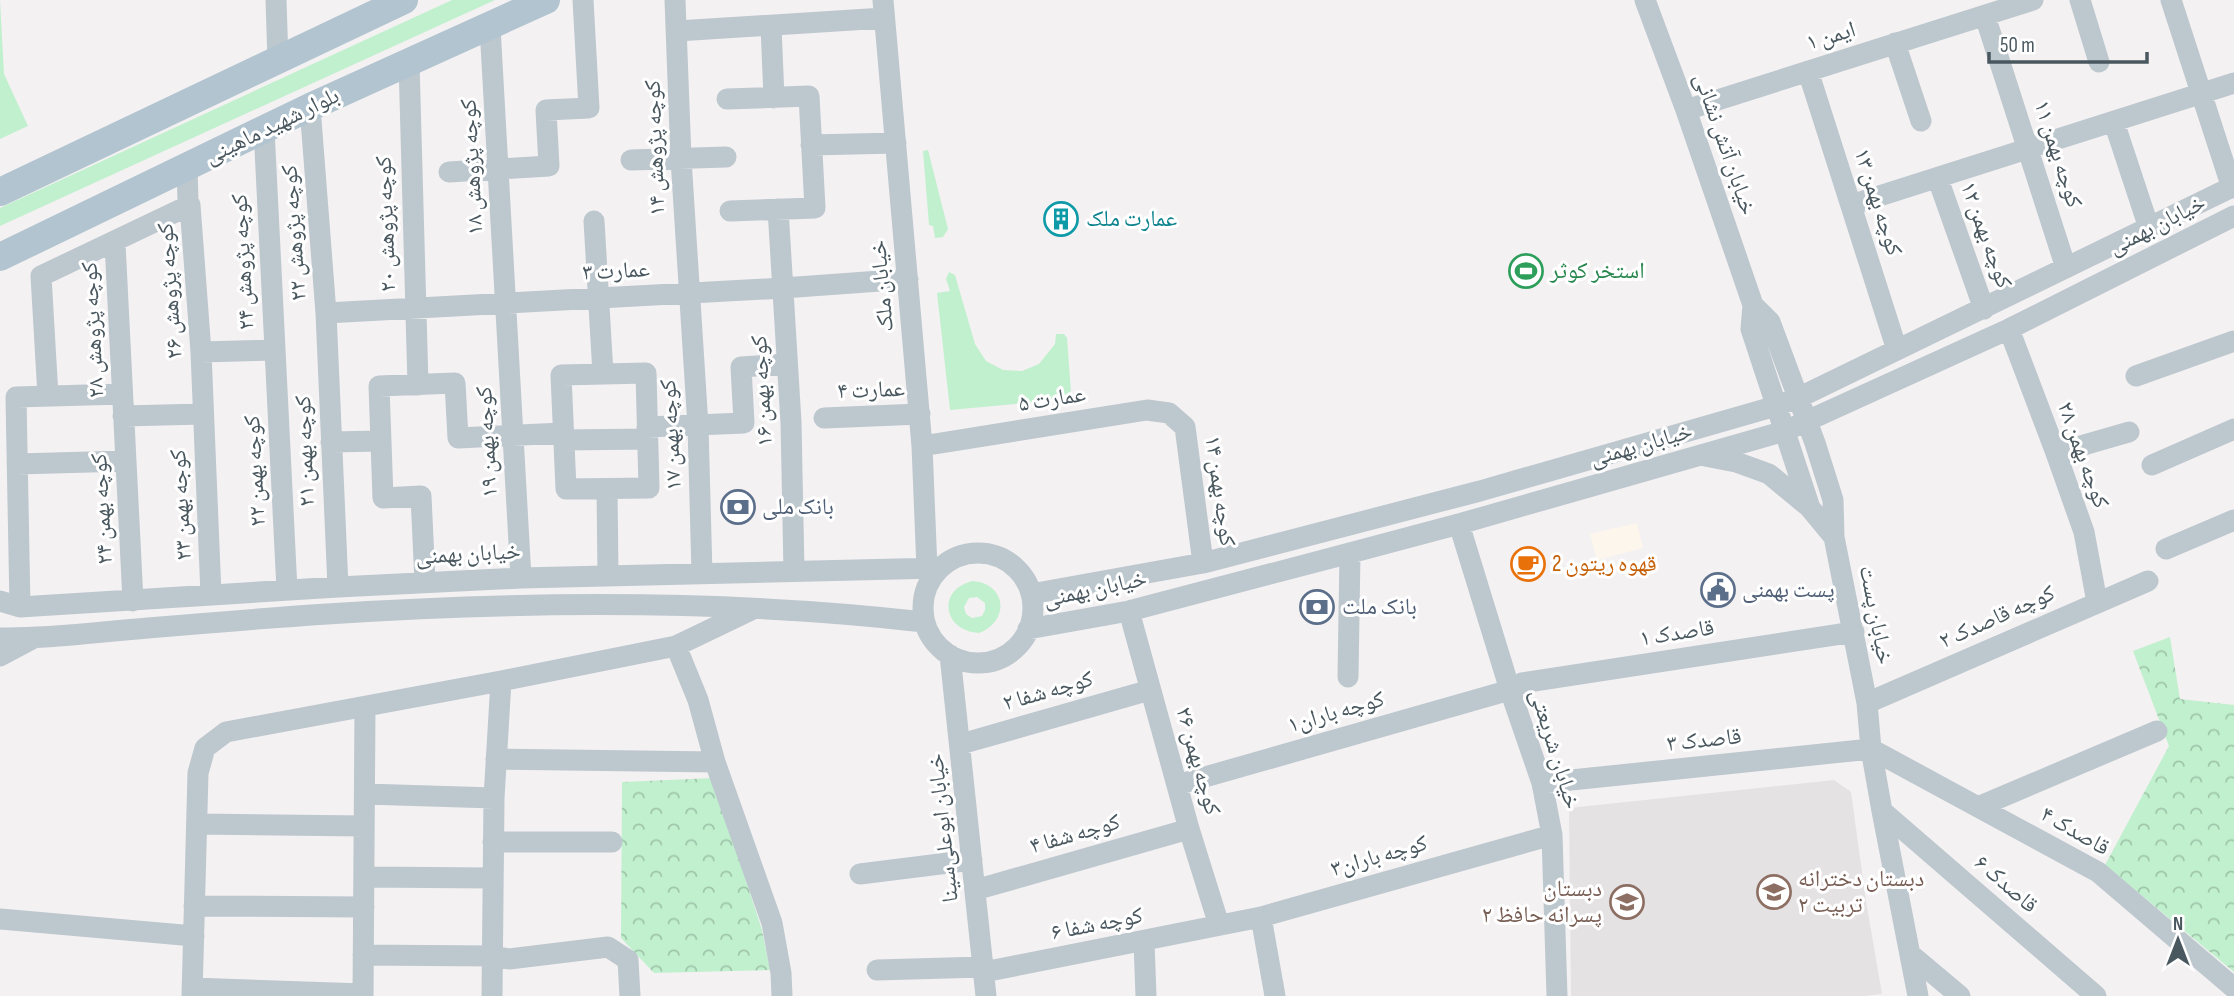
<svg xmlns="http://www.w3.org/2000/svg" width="2234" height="996" font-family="'Sofia Sans Condensed','Noto Naskh Arabic',sans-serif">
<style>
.commercial{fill:#fdf6ec}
.education{fill:#e5e2e4}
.green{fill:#c1f0ce;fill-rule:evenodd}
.park{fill:url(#park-crowns)}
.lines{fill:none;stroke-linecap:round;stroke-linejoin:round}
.minor{stroke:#bdc7ce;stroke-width:21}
.major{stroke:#b1c4d0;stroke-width:28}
.labels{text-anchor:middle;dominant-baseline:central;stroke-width:6;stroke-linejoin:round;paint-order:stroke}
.street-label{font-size:23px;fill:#49575f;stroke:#fff}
.culture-label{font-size:23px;fill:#0d838f;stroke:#fff;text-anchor:start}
.leisure-label{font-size:23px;fill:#27864d;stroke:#fff;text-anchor:start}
.service-label{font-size:23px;fill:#4e5e75;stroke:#fff;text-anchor:start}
.food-label{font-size:23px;fill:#c56008;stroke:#fff;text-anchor:start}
.education-label{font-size:23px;fill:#785e54;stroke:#fff;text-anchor:start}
</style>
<defs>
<pattern id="park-crowns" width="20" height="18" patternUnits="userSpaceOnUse" patternTransform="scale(1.75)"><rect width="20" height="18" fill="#c1f0ce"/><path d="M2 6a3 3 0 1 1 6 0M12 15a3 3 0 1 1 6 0" fill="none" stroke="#9fc5aa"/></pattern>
</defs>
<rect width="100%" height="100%" fill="#f4f1f2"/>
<path class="commercial" d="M1637,523L1643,548L1597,560L1590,534Z"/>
<path class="education" d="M1834,780L1851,792L1866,901L1882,994L1864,996H1571L1569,808Z"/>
<path class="green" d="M0,0L4,74L28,126L0,139Z
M452,0H495L0,226V208Z
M928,150L948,229L943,237L935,238L933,226L929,225L923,151Z
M949,272L955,275L975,344L986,361L1003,370L1022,371L1039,364L1055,344L1056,334H1064L1067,338L1071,391L1059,400L950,410L937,293L950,291L946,279Z
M973,581C1007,584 1010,621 979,633C942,631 937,589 973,581ZM977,597L985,603V610L982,616L972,618L966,614L964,607L969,598Z"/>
<path class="park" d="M2170,637L2180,699L2234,705V972L2105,865L2169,746L2133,651Z
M713,778L762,930L770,970L654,973L621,938L622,782Z"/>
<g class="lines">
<path class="minor" d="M276,0L278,61
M675,0L681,159L698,426L702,574
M883,0L922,446L927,569
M1645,0L1686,110L1753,305L1751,329L1810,508L1834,537
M2080,0L2099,62
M2171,0L2232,188
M1985,16L2066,268
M771,26L774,98
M490,27L521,578
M677,31L884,18
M1895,43L1921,121
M409,62L418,385
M1808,71L1897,350
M727,99L809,96L815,208L730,211
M310,107L326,313L338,587
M1686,110L2033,0
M2114,122L2149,228
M264,129L287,590
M811,145L896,143
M631,160L726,157
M187,167L188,201L190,205L201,352L211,595
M449,172L549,166L546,110L589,108L583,0
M1938,179L1984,309
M1851,205L2234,83
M778,209L791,422L794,571
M594,221L603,374
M115,243L133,601
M1753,305L1770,322L1815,443L1833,500L1834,537L1867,703L1871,749L1882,811L1918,996
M326,313L783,288L908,279
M2009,329L2056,453L2084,532L2097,602
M201,352L275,350
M646,373L649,488L566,489L561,375Z
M2136,376L2234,341
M48,396L41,276L190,205
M123,416L203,414
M824,418L920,414
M647,427L744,423L741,367L787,364
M563,440L647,439
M331,442L381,441
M922,446L1147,410L1169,413L1185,427L1203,563
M2056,453L2129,432
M1705,456L1736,462L1769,474L1809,507
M17,464L126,461
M2152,465L2234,429
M607,489L608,575
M1459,524L1510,690L1542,783L1552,835L1557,996
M2166,549L2234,520
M923 608a55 55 0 1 1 110 0a55 55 0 1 1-110 0Z
M425,582L421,496L383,498L379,386L455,383L458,438L563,433
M1031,594L1203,563L1480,491L1776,406L1798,398L2234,186
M0,601L20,607L338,587L521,578L939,568
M20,607L16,397L122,394
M1129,611L1189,829L1219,925
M1028,629L1129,611L1350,553L1459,524L1785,431L2009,329L2234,216
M0,638C49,639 98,632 148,628C207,623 267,618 327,614C525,601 726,599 924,622
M676,646L698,700L715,762L772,923L781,973L782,996
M950,655L986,996
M0,656L32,639
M1348,677L1350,553
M1867,703L2148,581
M961,744L1150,690
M1871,749L2098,872L2234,988
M496,759L715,762
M1542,783L1871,749
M1177,785L1510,690L1522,683L1854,632
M365,794L494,798
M1978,807L2157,731
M1882,811L2096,996
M197,824L364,826
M493,842H612
M860,874L972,860
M364,877L492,878
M975,890L1189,829
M194,906L364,907
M1261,917L1275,996
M0,919L194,936
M1144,942L1146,996
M1910,954L1960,996
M363,955L493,956L509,959L608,947L628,960L630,996
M877,970L983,967
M984,972L1261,917L1552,835
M192,988L363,994
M192,996L198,773L205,748L226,732L501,681L676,646L751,610
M363,996L365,707
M492,996L494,798L501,681"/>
<path class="major" d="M0,192L404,0
M0,257L310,107L546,0"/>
</g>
<defs>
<g id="building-ring" transform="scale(1.75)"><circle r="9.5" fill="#fff" stroke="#0f9aa8" stroke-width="1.5"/><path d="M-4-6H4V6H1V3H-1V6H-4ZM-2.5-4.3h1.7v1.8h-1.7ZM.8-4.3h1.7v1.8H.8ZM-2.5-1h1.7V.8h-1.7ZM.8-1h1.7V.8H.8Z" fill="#0f9aa8"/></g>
<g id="stadium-ring" transform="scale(1.75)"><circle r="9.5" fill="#fff" stroke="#2e9e5b" stroke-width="1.5"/><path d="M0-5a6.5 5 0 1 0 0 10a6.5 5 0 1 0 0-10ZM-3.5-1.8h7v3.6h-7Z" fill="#2e9e5b"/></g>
<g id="bank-ring" transform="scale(1.75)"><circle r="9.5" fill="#fff" stroke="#5c6f8a" stroke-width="1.5"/><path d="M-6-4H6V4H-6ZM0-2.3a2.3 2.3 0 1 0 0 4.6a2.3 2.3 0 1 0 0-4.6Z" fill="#5c6f8a"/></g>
<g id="cafe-ring" transform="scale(1.75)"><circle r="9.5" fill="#fff" stroke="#e8710a" stroke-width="1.5"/><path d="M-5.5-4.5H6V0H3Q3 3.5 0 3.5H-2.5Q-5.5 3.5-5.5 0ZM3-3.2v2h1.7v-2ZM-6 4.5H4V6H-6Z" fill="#e8710a"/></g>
<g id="civic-ring" transform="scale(1.75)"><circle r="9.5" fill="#fff" stroke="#5c6f8a" stroke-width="1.5"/><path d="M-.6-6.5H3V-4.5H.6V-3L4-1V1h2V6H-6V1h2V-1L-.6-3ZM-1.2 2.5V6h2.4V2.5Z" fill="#5c6f8a"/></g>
<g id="school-ring" transform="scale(1.75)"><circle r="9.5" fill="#fff" stroke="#8d6e63" stroke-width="1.5"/><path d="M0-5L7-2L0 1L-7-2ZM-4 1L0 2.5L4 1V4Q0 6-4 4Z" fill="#8d6e63"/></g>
</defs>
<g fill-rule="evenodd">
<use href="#building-ring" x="1061" y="219"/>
<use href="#stadium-ring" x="1526" y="271"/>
<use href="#bank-ring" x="738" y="507"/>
<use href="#cafe-ring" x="1528" y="564"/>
<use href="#civic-ring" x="1718" y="590"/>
<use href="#bank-ring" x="1317" y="607"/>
<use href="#school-ring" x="1774" y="892"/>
<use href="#school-ring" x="1627" y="902"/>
</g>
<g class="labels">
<g class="street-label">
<text transform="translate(1831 36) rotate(-17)">ایمن ۱</text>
<text transform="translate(272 126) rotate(-26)">بلوار شهید ماهینی</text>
<text transform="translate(1725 144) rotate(71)">خیابان آتش نشانی</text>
<text transform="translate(655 148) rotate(-92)">کوچه پژوهش ۱۴</text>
<text transform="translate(2058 154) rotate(72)">کوچه بهمن ۱۱</text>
<text transform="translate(472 167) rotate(-93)">کوچه پژوهش ۱۸</text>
<text transform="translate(1878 202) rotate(72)">کوچه بهمن ۱۳</text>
<text transform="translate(386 224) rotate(-92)">کوچه پژوهش ۲۰</text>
<text transform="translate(2157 225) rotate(-27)">خیابان بهمنی</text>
<text transform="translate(294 233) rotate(-94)">کوچه پژوهش ۲۲</text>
<text transform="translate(1986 235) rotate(70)">کوچه بهمن ۱۲</text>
<text transform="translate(243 262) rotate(-93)">کوچه پژوهش ۲۴</text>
<text transform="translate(616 271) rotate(-3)">عمارت ۳</text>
<text transform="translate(882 286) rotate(-95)">خیابان ملک</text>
<text transform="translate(170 291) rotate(-94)">کوچه پژوهش ۲۶</text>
<text transform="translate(93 330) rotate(-93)">کوچه پژوهش ۲۸</text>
<text transform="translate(871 390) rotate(-2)">عمارت ۴</text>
<text transform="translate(762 391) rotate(-93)">کوچه بهمن ۱۶</text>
<text transform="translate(1052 399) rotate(-9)">عمارت ۵</text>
<text transform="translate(671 435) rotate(-93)">کوچه بهمن ۱۷</text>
<text transform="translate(487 442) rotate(-93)">کوچه بهمن ۱۹</text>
<text transform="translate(1641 445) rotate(-16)">خیابان بهمنی</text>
<text transform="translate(305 451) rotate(-92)">کوچه بهمن ۲۱</text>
<text transform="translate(2083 455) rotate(70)">کوچه بهمن ۲۸</text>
<text transform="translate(255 471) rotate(-93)">کوچه بهمن ۲۲</text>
<text transform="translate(1220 491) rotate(82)">کوچه بهمن ۱۴</text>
<text transform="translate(181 505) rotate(-93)">کوجه بهمن ۲۳</text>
<text transform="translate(102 509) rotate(-93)">کوچه بهمن ۲۴</text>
<text transform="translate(468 554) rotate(-3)">خیابان بهمنی</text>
<text transform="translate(1095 589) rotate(-12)">خیابان بهمنی</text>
<text transform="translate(1876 615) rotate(79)">خیابان پست</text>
<text transform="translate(1997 617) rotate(-24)">کوچه قاصدک ۲</text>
<text transform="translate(1677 633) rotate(-9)">قاصدک ۱</text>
<text transform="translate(1048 691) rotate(-16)">کوچه شفا ۲</text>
<text transform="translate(1336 712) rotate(-16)">کوچه باران۱</text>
<text transform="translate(1704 740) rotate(-6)">قاصدک ۳</text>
<text transform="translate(1555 749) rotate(73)">خیابان شریعتی</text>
<text transform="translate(1198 761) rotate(74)">کوچه بهمن ۲۶</text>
<text transform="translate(943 828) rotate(-96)">خیابان ابوعلی‌سینا</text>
<text transform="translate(2075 831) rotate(30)">قاصدک ۴</text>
<text transform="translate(1075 834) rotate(-16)">کوچه شفا ۴</text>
<text transform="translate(1379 856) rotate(-16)">کوچه باران۳</text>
<text transform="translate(2006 884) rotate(41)">قاصدک ۶</text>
<text transform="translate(1097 924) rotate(-11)">کوچه شفا ۶</text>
</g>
<g class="culture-label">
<text x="1086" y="219">عمارت ملک</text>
</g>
<g class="leisure-label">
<text x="1550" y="271">استخر کوثر</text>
</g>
<g class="service-label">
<text x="762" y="507">بانک ملی</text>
<text x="1742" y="590">پست بهمنی</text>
<text x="1342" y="607">بانک ملت</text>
</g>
<g class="food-label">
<text x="1552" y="564">قهوه ریتون 2</text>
</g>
<g class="education-label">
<text x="1798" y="879">دبستان دخترانه<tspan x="1798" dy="26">تربیت ۲</tspan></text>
<text x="1602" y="889" text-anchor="end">دبستان<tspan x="1602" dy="26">پسرانه حافظ ۲</tspan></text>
</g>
</g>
<g transform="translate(2178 940)" stroke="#ffffff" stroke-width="5" paint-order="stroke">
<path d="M0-5L12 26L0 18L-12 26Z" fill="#49575f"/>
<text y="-10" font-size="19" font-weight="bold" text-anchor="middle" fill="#49575f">N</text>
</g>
<path d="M1989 52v10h158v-10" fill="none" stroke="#49575f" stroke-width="3.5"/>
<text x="2000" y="52" font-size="21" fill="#49575f" stroke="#ffffff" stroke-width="5" paint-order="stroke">50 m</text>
</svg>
